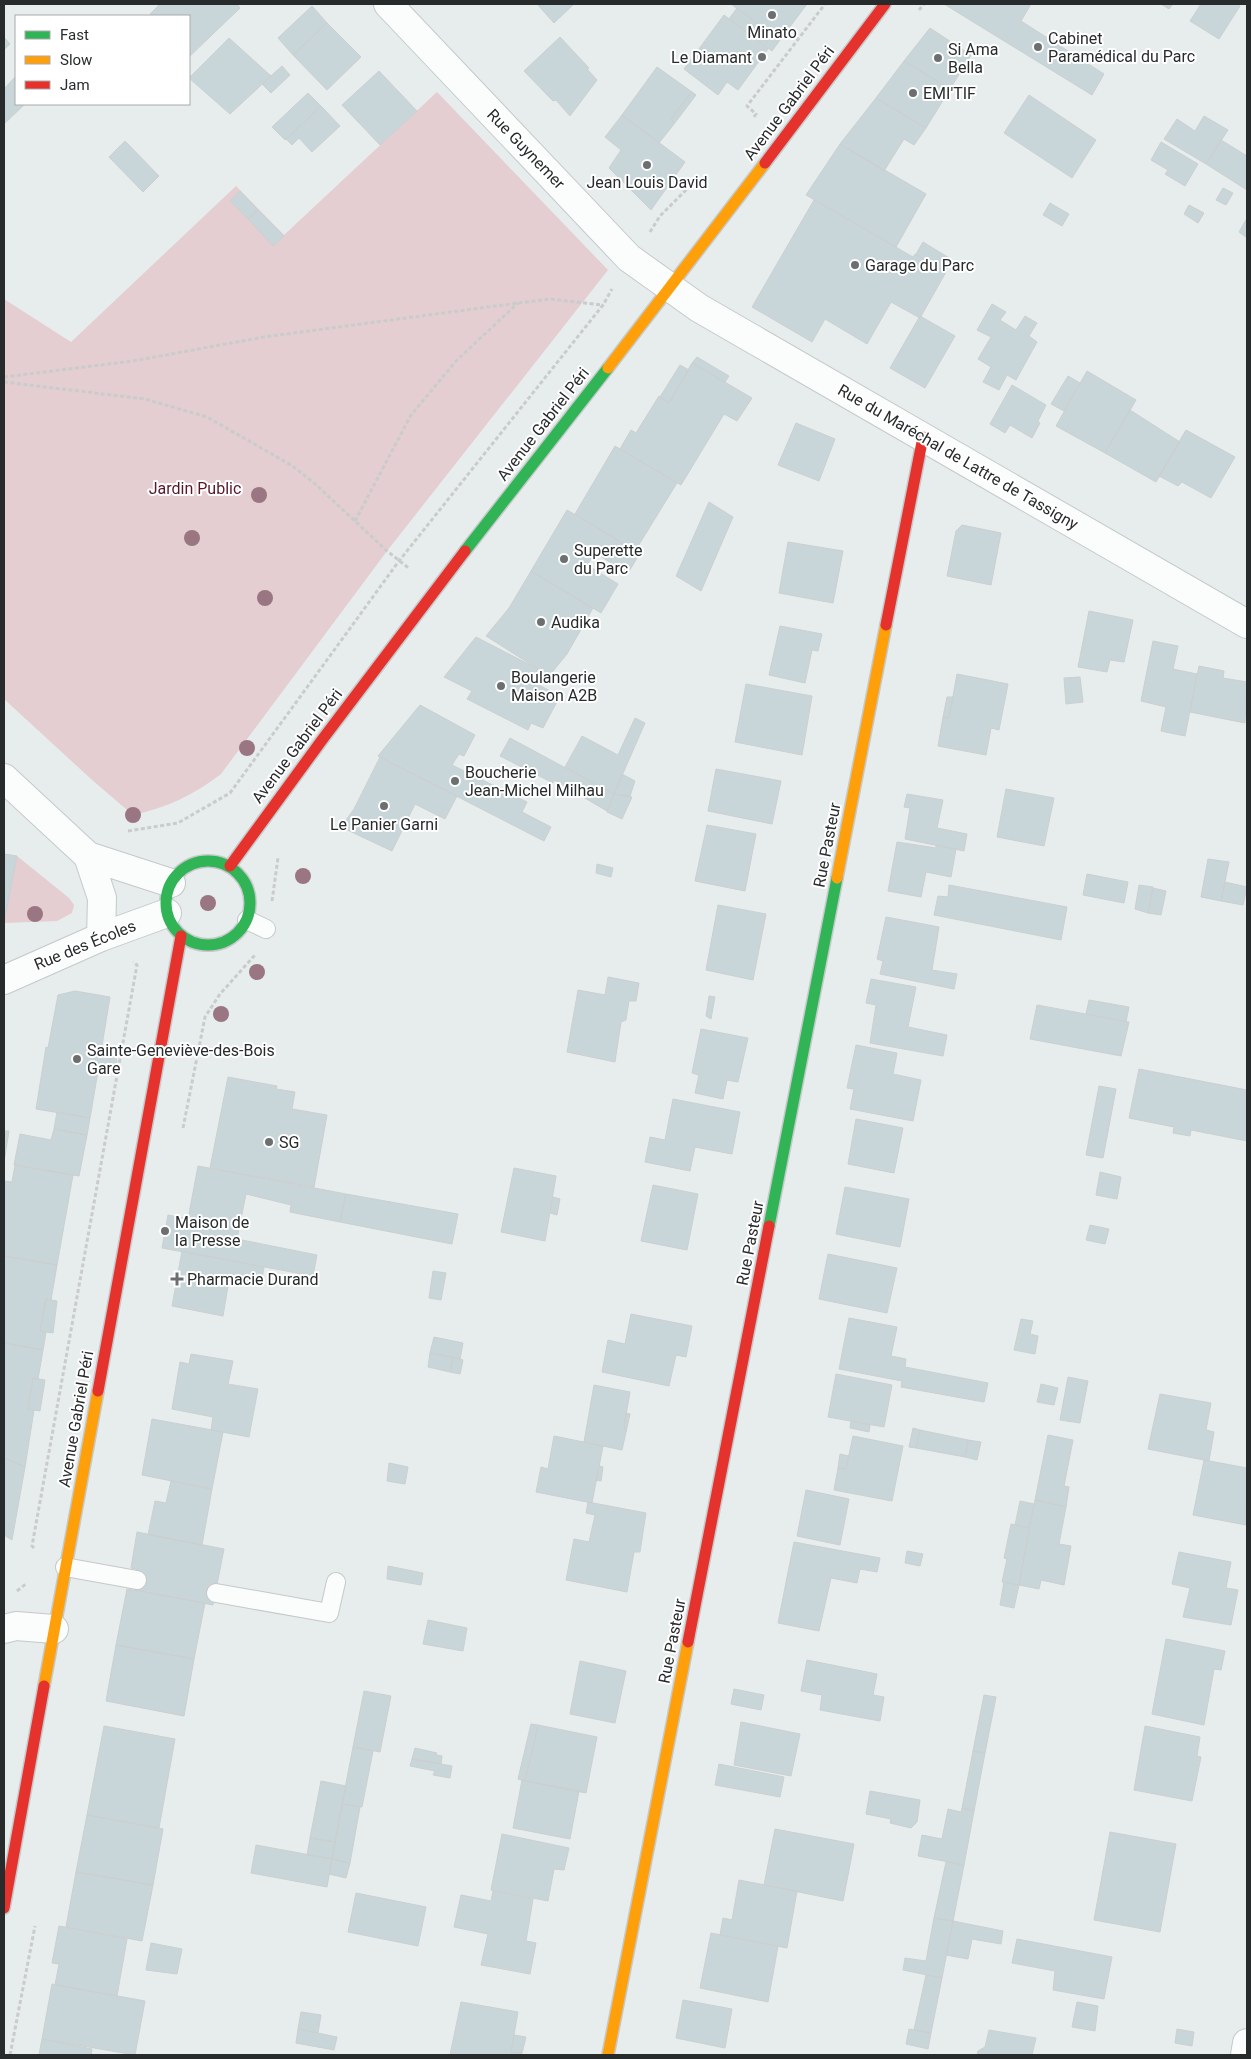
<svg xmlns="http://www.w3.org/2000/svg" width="1251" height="2059" font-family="Roboto,sans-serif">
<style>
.green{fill:#e4ced2}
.building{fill:#c8d6da;stroke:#cccfd0}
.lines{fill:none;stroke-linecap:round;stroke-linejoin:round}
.lane-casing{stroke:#c5c9ca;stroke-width:20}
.street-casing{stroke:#c5c9ca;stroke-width:30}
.fast-casing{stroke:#c5c9ca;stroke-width:14}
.slow-casing{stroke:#c5c9ca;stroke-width:14}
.jam-casing{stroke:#c5c9ca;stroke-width:14}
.path{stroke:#cacccc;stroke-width:3;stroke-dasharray:4 2.5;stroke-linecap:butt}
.lane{stroke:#fbfcfc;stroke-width:18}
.street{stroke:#fbfcfc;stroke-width:28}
.fast{stroke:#30b455;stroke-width:11}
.slow{stroke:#ff9f0a;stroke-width:11}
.jam{stroke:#e5322d;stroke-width:11}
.tree{fill:#997681}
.poi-dot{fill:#6b6f70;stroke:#fff;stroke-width:2}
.labels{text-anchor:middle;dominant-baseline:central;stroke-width:4;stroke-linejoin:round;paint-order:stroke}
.poi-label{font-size:16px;fill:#282b2c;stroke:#fff;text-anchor:start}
.street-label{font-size:16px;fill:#282b2c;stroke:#fff}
.park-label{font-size:16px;fill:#591628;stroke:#fff}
</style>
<rect width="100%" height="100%" fill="#e7eced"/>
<path class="green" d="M437,92L608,270L387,551L221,774C194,795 166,808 133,815L91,779L4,699V299L71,342L236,186L284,235Z
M17,856L69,898L74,905L72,913L57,921L4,923Z"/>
<path class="building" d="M160,4H237L240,8L189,57V16H152L150,14Z
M537,4H574L554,23Z
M731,4H807L780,40Z
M944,4H1031L1021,21L1104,74L1092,95Z
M1161,4H1173L1169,9Z
M1201,4H1236L1240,6L1219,39L1190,21Z
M312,6L327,23L293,55L278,38Z
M737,8L780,40L772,51L729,19Z
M724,15L768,49L738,90L727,82L718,95L684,69Z
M327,23L361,57L327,90L293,55Z
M930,28L971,55L950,89L904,61Z
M4,37L10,44L4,50Z
M560,37L589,68L587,69L597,80L570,116L556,100L553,101L524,71Z
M229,38L271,76L230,114L189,78Z
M904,61L950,89L926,128L876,98Z
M282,66L290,75L271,93L262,84Z
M657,67L692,92L671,119L674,124L659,143L622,115Z
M379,71L417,111L380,145L342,105Z
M16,76V104H25L4,124V89Z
M692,92L696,95L674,124L671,119Z
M308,93L321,106L285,140L272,127Z
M1029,95L1096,140L1072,178L1004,133Z
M876,98L926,128L914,145L904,139L884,171L840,144Z
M321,106L340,126L312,152L299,138L292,145L286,139Z
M622,115L685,162L651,210L609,168L621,150L605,137Z
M1204,116L1228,130L1206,164L1164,139L1177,119L1195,131Z
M1221,140L1247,156V190L1206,164Z
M125,141L159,176L143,192L109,157Z
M1161,142L1198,164L1185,186L1165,174L1168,170L1151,160Z
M840,144L926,194L896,247L806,195Z
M1223,188L1233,193L1226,205L1216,200Z
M240,191L258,210L248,219L230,201Z
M814,200L913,257L915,254L946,272L920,318L891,302L867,344L825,319L812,342L752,307Z
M1050,203L1069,214L1062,226L1043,215Z
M1189,205L1204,213L1198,223L1184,214Z
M258,210L284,236L273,246L248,219Z
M1247,218V238L1239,232Z
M923,242L951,259L945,272L916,254Z
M992,304L1006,312L1000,320L1016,330L1025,316L1037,323L1029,336L1037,342L1016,380L1007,375L999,390L983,382L991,367L978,359L991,337L977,330Z
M920,316L955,336L925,388L890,368Z
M697,357L729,376L725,382L692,363Z
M692,363L752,398L737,421L724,414L681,485L620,449L631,430L636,433L659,396L669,403Z
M680,365L689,370L669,403L660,397Z
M1087,371L1136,400L1105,453L1056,426Z
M1068,376L1080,383L1064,411L1051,404Z
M1012,385L1046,405L1038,421L1040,423L1032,438L1010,425L1005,433L990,424Z
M1130,410L1180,442L1156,482L1105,453Z
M796,423L835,439L819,481L778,465Z
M1186,430L1235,457L1211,498L1182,482L1178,486L1159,476Z
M615,446L677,483L635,551L575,514Z
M709,502L733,517L701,591L676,576Z
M567,510L640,553L628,573L595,553L587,565L618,584L601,613L531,571Z
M962,525L1001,533L991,585L947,576L956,531Z
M788,542L843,551L833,603L779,593Z
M531,571L593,608L567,654L549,676L486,636L509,608Z
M1089,611L1133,620L1124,662L1110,660L1107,672L1078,667Z
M780,626L822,634L818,651L812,650L805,683L769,675Z
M476,637L538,669L531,681L560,696L543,728L531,723L528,730L467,699L472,691L444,677Z
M1153,641L1178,646L1173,669L1197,674L1185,736L1161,731L1166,707L1141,701Z
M1199,666L1224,671L1223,678L1247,682L1245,723L1190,712Z
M957,674L1008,684L999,730L991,728L986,755L938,746L943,717L949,718Z
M1080,677L1083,702L1066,704L1064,678Z
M746,684L812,696L802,755L735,742Z
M947,697H953L949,718L943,717Z
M420,705L475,735L464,756L459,754L452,765L527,802L522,812L551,827L544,841L378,756Z
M635,718L645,723L614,794L565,767L582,736L618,755Z
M510,738L614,794L607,811L554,780L553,783L500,756Z
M380,757L457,796L445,819L415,804L392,851L341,827L354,809Z
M716,769L781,781L772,824L708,811Z
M622,774L635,781L630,796L614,794Z
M1006,789L1054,798L1044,846L997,837Z
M614,794L632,797L622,819L607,812Z
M907,794L943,800L937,828L967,834L964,851L905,839L910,808L904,807Z
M707,825L756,834L745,891L695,881Z
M897,842L936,848V845L956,849L951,877L926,872L921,897L888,891Z
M4,854L17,856L4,923Z
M1208,859L1229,862L1221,901L1201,897Z
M597,864L613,868L611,877L596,873Z
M1087,874L1128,882L1124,903L1083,895Z
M1225,882L1247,887L1243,905L1221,901Z
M949,885L1067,907L1061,940L934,915L938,896L948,897Z
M1139,885L1153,887L1148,913L1135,909Z
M1153,888L1166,891L1161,915L1148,913Z
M718,905L766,914L753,980L706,970Z
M886,917L939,927L932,970L957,974L954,989L880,974L883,961L877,959Z
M608,977L639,983L636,1001H629L626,1020L621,1022L615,1062L567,1052L578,990L605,995Z
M871,979L916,987L908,1027L947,1035L943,1056L870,1043L876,1005L866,1003Z
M75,991L110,997L101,1052L111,1054L109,1067L99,1065L90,1118L36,1109L46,1047L48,1048L58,995Z
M709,996L715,997L711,1019L706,1016Z
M1089,1000L1129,1007L1126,1022L1086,1014Z
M1037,1005L1129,1022L1121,1056L1030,1039Z
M701,1029L748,1038L738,1082L727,1080L723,1099L695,1093L699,1075L692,1073Z
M856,1045L897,1053L893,1074L921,1080L913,1121L850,1109L854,1089L847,1088Z
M111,1054L115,1056L117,1061L116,1065L109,1067Z
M1139,1069L1247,1090V1141L1191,1130L1190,1136L1173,1133L1174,1127L1129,1118Z
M228,1077L277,1086L276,1089L295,1092L292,1109L327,1115L314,1187L210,1168Z
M1099,1086L1116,1089L1103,1158L1086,1155Z
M673,1099L740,1112L732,1154L695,1147L690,1171L645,1162L650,1137L665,1140Z
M57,1112L90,1118L87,1135L54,1129Z
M856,1119L903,1128L894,1173L848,1164Z
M54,1129L87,1135L79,1176L14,1165L20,1134L51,1140Z
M4,1131H9L4,1162Z
M15,1165L73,1175L57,1265L4,1256V1181L12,1182Z
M198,1166L346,1194L340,1222L290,1212L291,1205L246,1194L237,1239L317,1255L313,1276L162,1248L168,1215L188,1219Z
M514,1168L556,1176L545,1241L501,1232Z
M1100,1172L1121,1177L1117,1199L1096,1195Z
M653,1185L698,1194L687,1250L641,1241Z
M845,1187L909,1199L900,1247L836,1234Z
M346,1194L458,1214L452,1244L340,1222Z
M553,1197L560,1199L557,1215L550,1213Z
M1090,1225L1109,1229L1105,1244L1086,1240Z
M182,1251L264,1267L261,1285L229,1280L223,1316L172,1306Z
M828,1254L897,1268L887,1313L819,1299Z
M4,1256L57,1265L51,1300L46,1299L40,1331L46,1332L43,1350L4,1343Z
M433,1271L446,1273L441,1300L429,1298Z
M46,1299L57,1301L53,1333L40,1331Z
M631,1314L692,1326L686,1357L676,1355L669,1386L602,1372L608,1340L625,1344Z
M849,1318L897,1327L891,1356L906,1359L905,1367L988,1383L984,1402L901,1387L902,1381L839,1369Z
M1021,1319L1033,1321L1030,1334L1038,1336L1035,1354L1014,1350Z
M434,1337L463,1343L460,1359L430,1353Z
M4,1343L43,1350L38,1379L33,1378L28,1409L34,1410L25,1467L4,1458Z
M430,1353L453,1357L450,1372L428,1367Z
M191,1354L233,1361L228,1384L258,1389L249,1437L211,1430L213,1417L172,1409L180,1362L189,1364Z
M453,1357L463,1360L460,1374L450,1372Z
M836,1374L892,1385L884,1427L828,1417Z
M1068,1377L1088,1381L1080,1423L1060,1420Z
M33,1378L45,1380L40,1411L28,1409Z
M1041,1384L1058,1388L1054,1405L1037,1402Z
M594,1385L630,1392L624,1426L626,1432L622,1450L584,1442Z
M1160,1394L1211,1403L1206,1430L1214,1432L1209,1461L1148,1449Z
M626,1413L630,1414L626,1432L624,1426Z
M152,1419L223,1432L212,1489L142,1475Z
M851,1421L870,1425L869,1432L850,1428Z
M913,1428L920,1430L916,1448L909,1447Z
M920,1430L968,1440L965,1457L916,1448Z
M1048,1435L1073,1440L1064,1486L1069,1487L1066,1507L1035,1500Z
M554,1436L603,1446L592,1503L536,1492L541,1467L548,1469Z
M853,1436L903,1446L892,1501L834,1490L838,1468L846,1469Z
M968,1440L981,1442L977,1460L965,1457Z
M840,1454L849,1456L846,1469L838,1468Z
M4,1458L25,1467L12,1540L4,1535Z
M1204,1460L1247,1468L1246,1525L1193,1515Z
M389,1463L408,1467L405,1484L387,1481Z
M599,1466L603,1467L601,1481L596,1480Z
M171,1481L212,1489L202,1545L148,1535L155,1501L166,1503Z
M806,1490L849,1499L840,1545L797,1536Z
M1035,1500L1066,1507L1059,1544L1071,1546L1064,1585L1041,1580L1039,1589L1019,1585Z
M1020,1501L1034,1504L1029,1528L1015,1525Z
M588,1502L646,1513L640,1552H634L627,1592L566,1580L574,1539L589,1542L595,1515L586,1513Z
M1011,1524L1029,1528L1019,1585L1002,1582L1007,1559L1004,1558Z
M137,1532L224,1549L213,1605L135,1590L139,1570L131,1568Z
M794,1542L880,1558L877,1572L860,1569L857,1583L831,1578L819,1631L778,1623Z
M907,1551L923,1554L920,1566L905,1563Z
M1179,1552L1231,1562L1226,1588L1238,1590L1231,1625L1183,1617L1190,1588L1172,1584Z
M388,1566L423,1573L421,1585L387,1579Z
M1004,1582L1019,1585L1014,1608L1000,1605Z
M127,1589L205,1603L194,1659L116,1645Z
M428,1620L467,1628L463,1651L423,1644Z
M1166,1639L1225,1651L1221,1670L1214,1669L1204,1725L1152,1714Z
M116,1645L194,1659L184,1716L106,1701Z
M807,1660L877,1674L873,1695L884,1697L880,1721L820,1710L822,1695L801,1691Z
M580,1661L626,1671L615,1723L570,1714Z
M734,1689L764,1695L761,1710L731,1704Z
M364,1691L391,1696L380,1752L353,1747Z
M984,1695L996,1697L985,1753L973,1751Z
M741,1722L800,1734L791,1776L734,1765Z
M531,1724L538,1725L525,1781L518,1779Z
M538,1725L597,1737L586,1793L525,1781Z
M104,1726L175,1739L159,1828L87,1815Z
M1145,1726L1200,1737L1197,1756L1201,1757L1192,1801L1134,1790Z
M353,1747L373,1751L362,1807L342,1804Z
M415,1748L437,1753L436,1755L442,1756L441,1764L412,1759Z
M973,1751L985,1753L974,1811L962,1808Z
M412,1759L452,1766L450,1778L433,1775L435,1771L410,1766Z
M719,1764L784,1777L780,1797L715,1785Z
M522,1780L579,1791L570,1839L513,1828Z
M321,1781L346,1786L335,1842L310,1838Z
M870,1791L920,1800L917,1822L911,1828L890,1823L891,1819L866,1814Z
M342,1804L360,1807L350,1863L332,1859Z
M962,1808L974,1811L964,1865L918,1856L922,1835L942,1839L948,1809L961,1812Z
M87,1815L163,1829L153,1885L76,1872Z
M775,1829L854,1844L843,1901L764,1885Z
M1110,1832L1176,1844L1160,1932L1094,1920Z
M502,1834L569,1848L564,1870L554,1869L548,1901L491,1890Z
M310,1838L335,1842L332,1859L307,1855Z
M256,1845L332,1859L327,1887L251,1873Z
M332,1859L350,1863L346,1878L329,1874Z
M946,1862L964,1865L953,1921L934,1918Z
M76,1872L153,1885L142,1941L66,1927Z
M739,1880L797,1891L787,1948L720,1935L723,1918L732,1920Z
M493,1891L533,1899L526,1941L536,1943L530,1974L481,1965L488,1934L454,1927L461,1895L491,1901Z
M356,1893L426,1907L418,1946L348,1932Z
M934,1918L953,1921L942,1978L903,1970L905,1958L926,1961Z
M953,1921L1003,1931L1001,1944L972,1939L968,1959L946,1955Z
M59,1926L127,1939L117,1996L55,1985L59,1964L52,1963Z
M711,1933L778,1946L768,2002L700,1988Z
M1017,1939L1112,1957L1104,1999L1053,1990L1055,1971L1012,1963Z
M151,1943L182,1949L177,1974L146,1970Z
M926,1975L942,1978L931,2033L914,2030Z
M52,1984L145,2001L135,2055L42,2039Z
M683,2000L732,2009L725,2048L676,2038Z
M461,2002L518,2012L511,2052L522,2053L521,2055H450Z
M1077,2002L1098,2006L1095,2031L1072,2027Z
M301,2012L321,2015L318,2033L298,2029Z
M298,2029L337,2037L334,2050L296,2043Z
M909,2029L931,2033L928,2049L906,2044Z
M1177,2029L1194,2032L1192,2046L1175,2043Z
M989,2030L1036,2038L1032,2055H977L978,2051L985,2047Z
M514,2035L526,2037L522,2053L511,2052Z
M42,2039L92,2049L91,2055H39Z"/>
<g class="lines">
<g class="lane-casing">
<path id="lane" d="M247,920L266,929
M65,1567L137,1580
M216,1593L329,1613L336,1582"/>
</g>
<g class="street-casing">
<path id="street" d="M388,4L629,258L699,308L1247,624
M4,778L88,856L171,883
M88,856L102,898L101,937
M4,980L101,937L167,913
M4,1629L16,1626L54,1629
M1245,2055L1247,2043"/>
</g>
<g class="fast-casing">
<path id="fast" d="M465,551L608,368
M166 903a42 42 0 1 1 84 0a42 42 0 1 1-84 0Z
M769,1226L837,878"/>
</g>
<g class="slow-casing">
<path id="slow" d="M608,368L765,163
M837,878L886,625
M44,1686L98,1391
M608,2055L688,1642"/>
</g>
<g class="jam-casing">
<path id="jam" d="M765,163L885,4
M886,625L923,437
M230,866L322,740L465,551
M98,1391L181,936
M688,1642L769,1226
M4,1908L44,1686"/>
</g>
<path class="path" d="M919,10L924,4
M754,117L756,114L747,106L825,4
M650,232L660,216L694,182L703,186L704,184
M4,377L133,361L264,337L518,303L551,299L603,305
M4,382L145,399L207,417L291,465L313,482L387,551L410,569
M355,521L411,415L456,361L518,303
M128,831L178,823L230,793L399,561L603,305L612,289
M272,901L278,858
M183,1128L205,1017L220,994L255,955
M34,1548L32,1546L137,965L133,962
M17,1591L27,1583
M10,2055L35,1926"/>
<use href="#lane" class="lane"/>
<use href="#street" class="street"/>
<use href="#fast" class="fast"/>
<use href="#slow" class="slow"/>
<use href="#jam" class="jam"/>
</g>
<g class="tree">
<circle cx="259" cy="495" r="8"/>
<circle cx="192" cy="538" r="8"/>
<circle cx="265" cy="598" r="8"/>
<circle cx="247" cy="748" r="8"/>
<circle cx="133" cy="815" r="8"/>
<circle cx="303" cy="876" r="8"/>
<circle cx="208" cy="903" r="8"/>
<circle cx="35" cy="914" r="8"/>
<circle cx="257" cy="972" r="8"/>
<circle cx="221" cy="1014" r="8"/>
</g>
<g class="poi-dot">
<circle cx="772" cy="15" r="5"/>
<circle cx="1038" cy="47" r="5"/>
<circle cx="762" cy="57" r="5"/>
<circle cx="938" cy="58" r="5"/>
<circle cx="913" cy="93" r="5"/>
<circle cx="647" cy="165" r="5"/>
<circle cx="855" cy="265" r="5"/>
<circle cx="564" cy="559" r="5"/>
<circle cx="541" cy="622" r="5"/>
<circle cx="501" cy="686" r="5"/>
<circle cx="455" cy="781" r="5"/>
<circle cx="384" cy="806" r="5"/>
<circle cx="77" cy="1059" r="5"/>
<circle cx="269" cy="1142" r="5"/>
<circle cx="165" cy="1231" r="5"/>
<path d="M174.5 1271.5h5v5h5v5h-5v5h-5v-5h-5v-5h5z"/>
</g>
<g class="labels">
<g class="poi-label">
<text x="772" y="32" text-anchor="middle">Minato</text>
<text x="1048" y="38">Cabinet<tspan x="1048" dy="18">Paramédical du Parc</tspan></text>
<text x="948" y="49">Si Ama<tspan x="948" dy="18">Bella</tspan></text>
<text x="752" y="57" text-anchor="end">Le Diamant</text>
<text x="923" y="93">EMI'TIF</text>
<text x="647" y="182" text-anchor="middle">Jean Louis David</text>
<text x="865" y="265">Garage du Parc</text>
<text x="574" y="550">Superette<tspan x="574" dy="18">du Parc</tspan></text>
<text x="551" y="622">Audika</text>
<text x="511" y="677">Boulangerie<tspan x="511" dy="18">Maison A2B</tspan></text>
<text x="465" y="772">Boucherie<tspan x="465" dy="18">Jean-Michel Milhau</tspan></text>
<text x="384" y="824" text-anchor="middle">Le Panier Garni</text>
<text x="87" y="1050">Sainte-Geneviève-des-Bois<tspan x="87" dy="18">Gare</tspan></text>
<text x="279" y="1142">SG</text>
<text x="175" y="1222">Maison de<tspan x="175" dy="18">la Presse</tspan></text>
<text x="187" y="1279">Pharmacie Durand</text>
</g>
<g class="street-label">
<text transform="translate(789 103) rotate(-53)">Avenue Gabriel Péri</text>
<text transform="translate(526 149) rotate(46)">Rue Guynemer</text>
<text transform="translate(543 424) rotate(-52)">Avenue Gabriel Péri</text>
<text transform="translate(958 457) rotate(30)">Rue du Maréchal de Lattre de Tassigny</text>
<text transform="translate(297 746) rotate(-53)">Avenue Gabriel Péri</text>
<text transform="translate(827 845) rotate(-79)">Rue Pasteur</text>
<text transform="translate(85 945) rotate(-22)">Rue des Écoles</text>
<text transform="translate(750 1243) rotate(-79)">Rue Pasteur</text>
<text transform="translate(76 1419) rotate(-80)">Avenue Gabriel Péri</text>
<text transform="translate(672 1641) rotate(-79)">Rue Pasteur</text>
</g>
<g class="park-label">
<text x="195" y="488">Jardin Public</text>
</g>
</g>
<rect width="1251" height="2059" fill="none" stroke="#282b2c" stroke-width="10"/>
<rect x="15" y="15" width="175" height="90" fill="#ffffff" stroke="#a9aaab"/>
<rect x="25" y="31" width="25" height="8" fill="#30b455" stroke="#a9aaab"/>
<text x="60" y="40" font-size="15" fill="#282b2c">Fast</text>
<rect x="25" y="56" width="25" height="8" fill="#ff9f0a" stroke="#a9aaab"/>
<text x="60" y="65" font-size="15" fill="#282b2c">Slow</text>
<rect x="25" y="81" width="25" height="8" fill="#e5322d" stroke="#a9aaab"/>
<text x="60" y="90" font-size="15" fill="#282b2c">Jam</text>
</svg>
